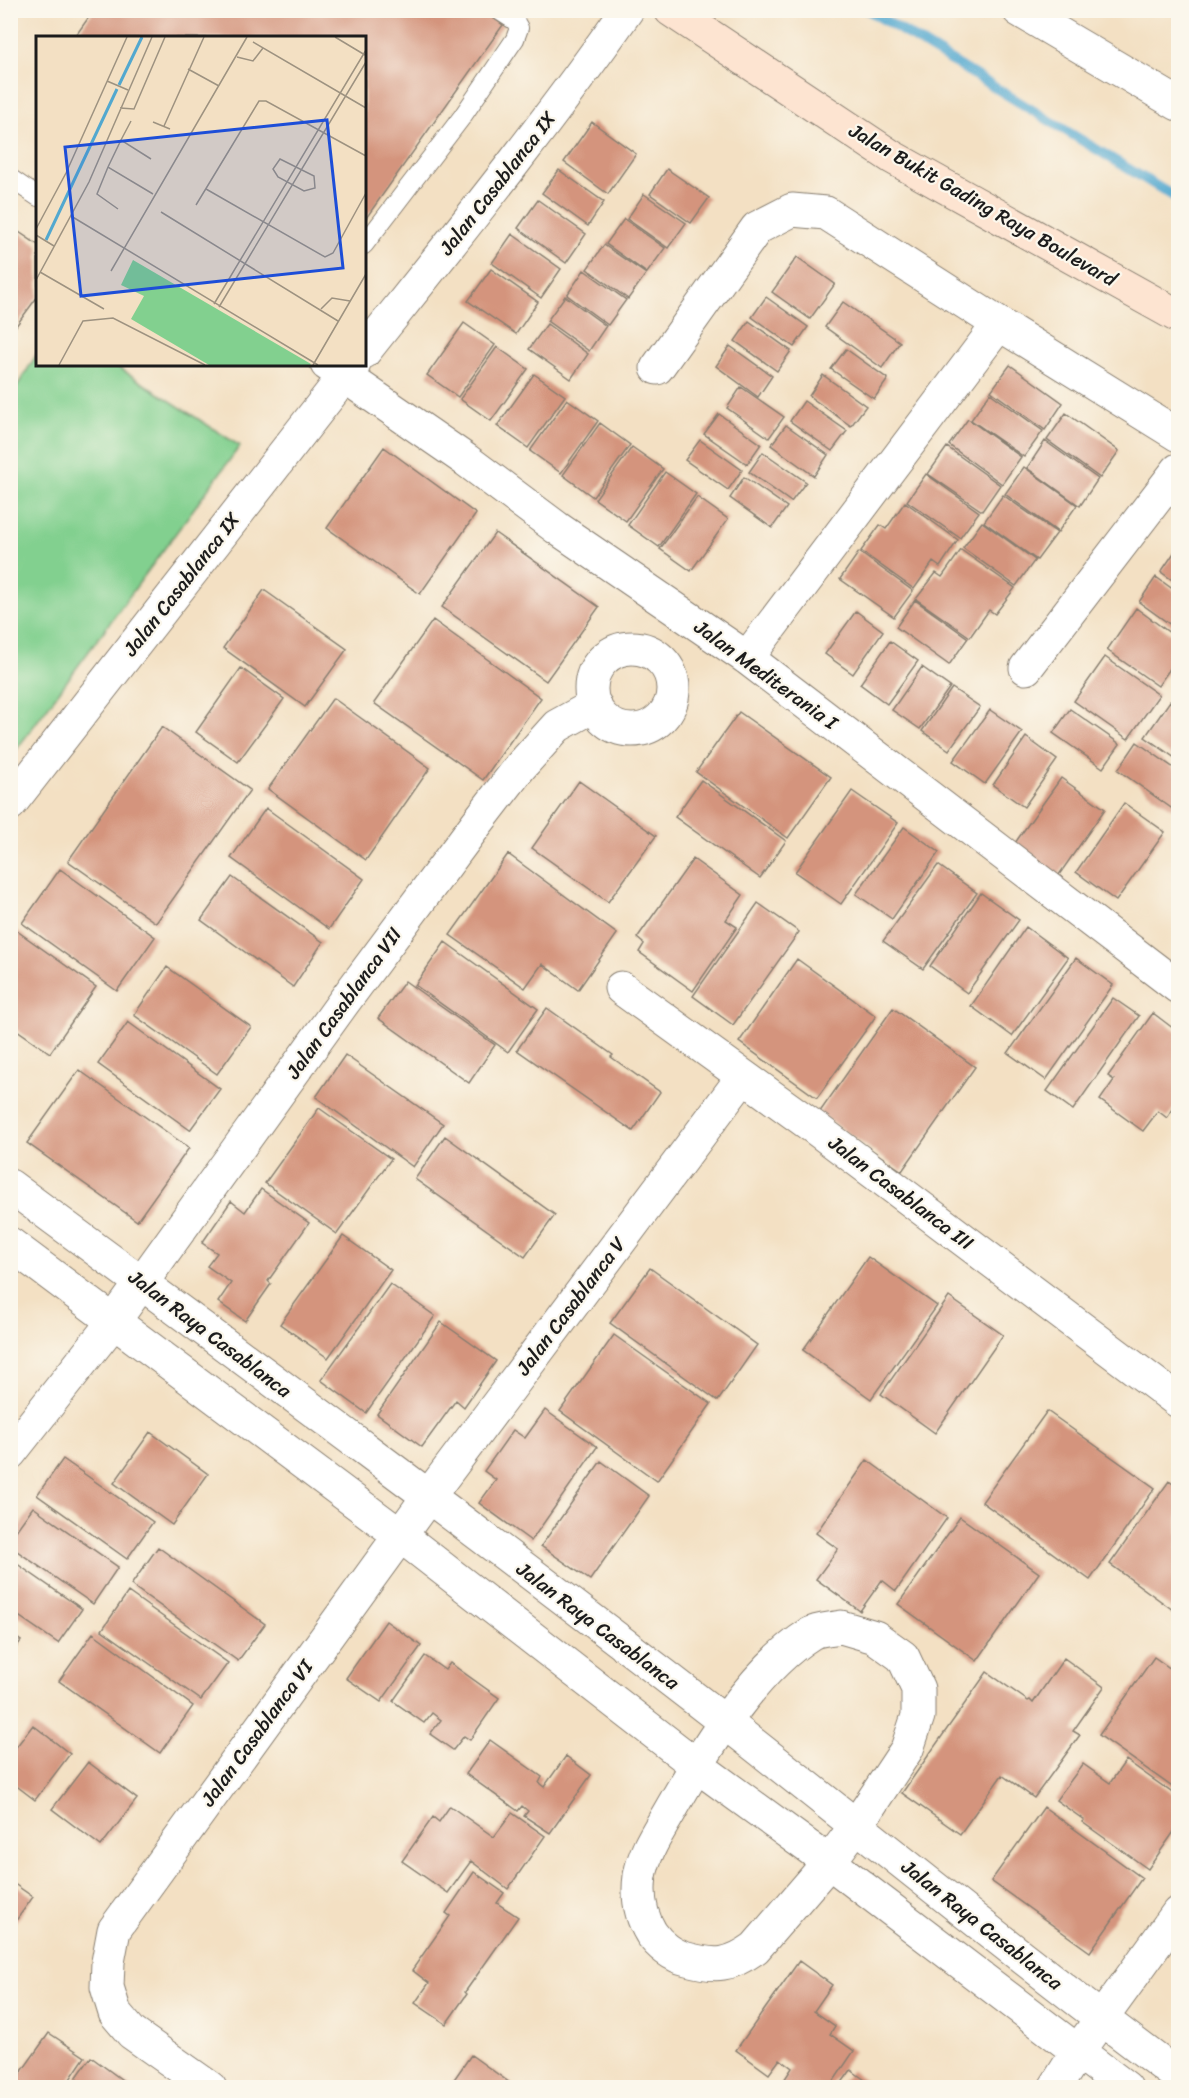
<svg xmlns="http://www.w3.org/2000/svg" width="1189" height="2098" font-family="Sriracha,sans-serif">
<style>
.green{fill:#82d08f;stroke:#4f7656;stroke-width:1.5}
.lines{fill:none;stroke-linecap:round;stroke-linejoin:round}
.stream{stroke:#52a8cf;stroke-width:10}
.building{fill:#d4947d}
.lane-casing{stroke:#887e70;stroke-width:20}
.street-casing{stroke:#887e70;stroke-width:35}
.secondary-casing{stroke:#887e70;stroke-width:35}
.lane{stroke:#fff;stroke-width:18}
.street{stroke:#fff;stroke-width:33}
.secondary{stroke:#fde4d1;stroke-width:33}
.labels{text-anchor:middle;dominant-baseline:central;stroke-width:4.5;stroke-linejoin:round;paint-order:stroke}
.street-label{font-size:20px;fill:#1c1c1c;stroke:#fbf7ec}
.inset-river{fill:none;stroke:#52a8cf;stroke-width:3}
.inset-road{fill:none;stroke:#9d9280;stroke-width:1.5}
.view{fill:#1d4ed8;fill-opacity:0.15;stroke:#1d4ed8;stroke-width:3}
.inset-edge{fill:none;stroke:#1c1c1c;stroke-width:3}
</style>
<rect width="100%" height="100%" fill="#fbf7ec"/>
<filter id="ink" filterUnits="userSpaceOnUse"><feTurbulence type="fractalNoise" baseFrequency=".0167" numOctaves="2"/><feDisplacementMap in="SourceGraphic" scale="12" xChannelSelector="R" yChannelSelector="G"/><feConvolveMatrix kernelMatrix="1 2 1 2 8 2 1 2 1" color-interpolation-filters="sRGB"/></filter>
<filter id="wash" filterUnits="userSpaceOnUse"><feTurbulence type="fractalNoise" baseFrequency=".008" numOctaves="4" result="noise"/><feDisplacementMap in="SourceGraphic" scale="24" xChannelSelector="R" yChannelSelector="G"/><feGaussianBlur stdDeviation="1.35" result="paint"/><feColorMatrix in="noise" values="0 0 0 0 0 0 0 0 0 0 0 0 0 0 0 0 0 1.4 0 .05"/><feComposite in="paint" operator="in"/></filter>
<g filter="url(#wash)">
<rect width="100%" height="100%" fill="#f3e0c3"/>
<path class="green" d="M37,354L38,364L115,365L240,446L11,757V396Z"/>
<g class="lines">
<path class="stream" d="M868,10L1178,199"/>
</g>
<g id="blocks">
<path class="building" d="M94,10H482L503,25L364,221V38H74Z
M592,122L636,154L608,194L564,162Z
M667,169L709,198L691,223L650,194Z
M559,170L604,202L588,226L542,193Z
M644,194L686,223L668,248L627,219Z
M538,200L586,234L566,263L518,228Z
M624,219L665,248L647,273L606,244Z
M10,226L38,245V296L10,334Z
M512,234L561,269L541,298L492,263Z
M604,245L646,274L628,299L587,269Z
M797,257L835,284L810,319L772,292Z
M491,269L538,302L516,334L468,301Z
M584,270L626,300L608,325L567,295Z
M565,296L606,326L589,351L547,321Z
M766,297L808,327L794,347L752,317Z
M843,302L900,342L882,368L825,327Z
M749,321L791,351L777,371L735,341Z
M464,323L495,345L458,397L427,375Z
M547,324L588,354L571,379L529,349Z
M730,346L772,376L758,397L716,366Z
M497,347L528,369L491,421L460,399Z
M846,349L888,379L874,399L831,369Z
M1010,365L1063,403L1045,430L991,391Z
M534,374L565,396L528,448L497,426Z
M823,375L866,406L851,426L809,396Z
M741,387L784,417L769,438L727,408Z
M990,393L1043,431L1024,457L971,420Z
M567,399L598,421L561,473L530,451Z
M804,401L847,431L832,451L790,421Z
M1066,413L1119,451L1100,478L1047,440Z
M719,414L761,444L747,464L704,434Z
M968,419L1021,457L1002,484L949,445Z
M600,423L630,445L593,497L563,475Z
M786,425L828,455L814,476L771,445Z
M700,440L742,470L728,490L685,460Z
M1045,441L1098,479L1080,506L1027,468Z
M384,447L476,514L420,594L327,528Z
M632,447L663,469L626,521L595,499Z
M947,447L1000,485L982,511L928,474Z
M763,452L806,482L791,502L749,472Z
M1024,467L1077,505L1058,532L1005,494Z
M665,472L696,494L659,547L628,525Z
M926,474L979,512L960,538L907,501Z
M744,477L787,507L772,528L730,498Z
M1003,495L1057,533L1037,560L984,522Z
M697,497L728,519L691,571L660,549Z
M905,502L958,540L940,567L933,562L914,589L861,551L880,525L886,529Z
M982,522L1035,560L1016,586L963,548Z
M495,533L599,607L546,681L442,607Z
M1178,547V584L1161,572Z
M961,550L1015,588L995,614L989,610L970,637L916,599L936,573L942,577Z
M859,552L913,591L894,617L840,579Z
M1156,577L1178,593V630L1139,602Z
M264,590L347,649L305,707L223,648Z
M915,600L968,638L949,665L896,627Z
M1136,608L1178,639V657L1158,686L1107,650Z
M856,611L883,631L853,674L825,654Z
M433,620L541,698L483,780L374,703Z
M890,641L918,661L887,704L860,684Z
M1105,657L1159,695L1128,739L1074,701Z
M922,667L950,687L920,729L892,710Z
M241,668L284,699L238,762L196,732Z
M952,688L980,707L949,750L922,731Z
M333,698L430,768L366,860L268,789Z
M1170,701L1178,706V760L1145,737Z
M1070,709L1120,744L1103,768L1053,733Z
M990,710L1022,732L985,784L953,761Z
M739,712L831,777L788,838L696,772Z
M162,727L250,790L156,923L68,861Z
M1026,737L1057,760L1024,807L993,785Z
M1137,742L1178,771V803L1174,810L1118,770Z
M1061,778L1105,809L1054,882L1010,850Z
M701,780L786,841L760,878L675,817Z
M579,781L656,836L608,902L532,848Z
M852,791L898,823L841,904L795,872Z
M1124,803L1165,832L1116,901L1076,872Z
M266,808L364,879L329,929L231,858Z
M904,827L939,852L892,919L856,894Z
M508,854L617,934L578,990L542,964L525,988L450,935Z
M693,859L743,895L726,920L737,927L693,991L639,952L644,944L637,938Z
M938,865L977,893L923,969L883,941Z
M60,869L155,937L117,991L22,923Z
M232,877L323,942L293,987L201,920Z
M981,893L1019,920L967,993L930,966Z
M758,903L799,932L733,1025L693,996Z
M10,926L96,987L50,1053L10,1025Z
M1026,927L1068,958L1012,1036L971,1006Z
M445,942L538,1009L508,1052L415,985Z
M1076,958L1113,985L1046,1080L1008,1053Z
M797,959L876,1016L817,1098L739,1042Z
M167,967L251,1027L217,1074L134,1015Z
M405,981L495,1045L469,1083L378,1018Z
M1113,998L1139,1016L1073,1110L1047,1091Z
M547,1008L613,1055L611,1057L660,1092L633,1131L517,1050Z
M893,1008L975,1067L902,1171L819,1113Z
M1153,1013L1178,1032V1102L1167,1118L1158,1111L1143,1131L1100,1100L1114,1080L1108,1076Z
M128,1022L220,1089L190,1130L98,1064Z
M345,1055L443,1124L413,1167L316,1097Z
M79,1070L189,1148L137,1221L27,1143Z
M319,1108L391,1159L337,1234L265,1183Z
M445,1136L555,1215L525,1257L415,1179Z
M261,1189L309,1223L268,1281L271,1284L245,1321L218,1302L231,1283L207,1266L217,1253L202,1243L231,1201L245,1212Z
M343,1236L391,1270L328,1358L280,1324Z
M868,1257L937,1306L871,1399L803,1350Z
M650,1268L757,1345L718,1401L610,1323Z
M390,1284L435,1316L366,1413L321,1380Z
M949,1297L1003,1335L935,1433L881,1394Z
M441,1322L496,1361L464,1407L456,1400L422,1447L377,1414Z
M614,1335L711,1404L657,1481L560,1411Z
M545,1410L597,1447L531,1541L479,1503L496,1480L484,1471L513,1430L525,1438Z
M1047,1411L1155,1488L1090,1580L982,1502Z
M150,1432L208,1474L172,1525L114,1483Z
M63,1459L153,1522L127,1559L37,1495Z
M867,1460L947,1518L896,1591L882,1580L860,1611L816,1579L838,1549L816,1533Z
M601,1461L649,1496L590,1580L541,1546Z
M1169,1481L1178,1488V1602L1173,1610L1110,1564Z
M33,1507L118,1567L93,1604L10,1546V1539Z
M960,1517L1039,1573L977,1661L898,1604Z
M158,1547L265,1624L238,1661L131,1585Z
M10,1559L82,1609L58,1643L10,1610Z
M128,1592L228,1663L201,1700L102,1630Z
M386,1621L421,1646L381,1702L346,1678Z
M10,1633L21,1641L10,1655Z
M93,1633L193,1706L160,1753L59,1681Z
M425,1656L445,1670L450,1663L499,1698L470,1740L464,1736L453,1750L430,1734L441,1720L432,1713L424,1723L393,1701Z
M1154,1657L1178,1674V1791L1099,1735Z
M1064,1658L1104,1687L1073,1731L1080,1735L1034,1798L1002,1775L960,1834L902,1793L987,1672L1028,1701L1030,1700L1033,1703Z
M33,1725L70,1754L35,1800L10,1781V1755Z
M490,1740L542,1777L539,1783L544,1787L566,1756L591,1775L550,1833L524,1816L528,1811L522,1806L518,1811L466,1774Z
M1126,1760L1178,1797V1826L1148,1869L1082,1822L1084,1820L1056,1800L1083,1764L1110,1783Z
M88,1762L137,1799L101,1846L52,1809Z
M450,1806L494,1837L512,1813L545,1836L508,1889L471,1861L448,1893L402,1861L433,1817L439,1822Z
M1044,1807L1142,1878L1090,1952L991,1881Z
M474,1872L504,1893L497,1903L518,1917L465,1992L467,1994L446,2024L415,2003L429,1983L412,1970L450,1916L446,1913Z
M10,1881L33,1897L10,1929Z
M799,1961L832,1985L814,2011L835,2026L830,2034L854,2051L829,2088H779L792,2068L780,2059L769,2074L736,2050Z
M49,2033L85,2057L64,2088H10Z
M471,2055L517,2088H448Z
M91,2057L133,2088H69Z
M851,2070L876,2088H838Z"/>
</g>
</g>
<g filter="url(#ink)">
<use href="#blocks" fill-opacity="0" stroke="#887e70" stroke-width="1.5"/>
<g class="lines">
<g class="lane-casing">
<path id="lane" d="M10,178L38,197
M364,245L462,117L515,39L519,28L515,21L498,10"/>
</g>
<g class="street-casing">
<path id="street" d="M1019,10L1178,104
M999,324L1178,435
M364,352C454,239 544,128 627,10
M327,364L466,460L557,528L747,658L1178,987
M657,368L757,228L792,210L826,213L999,324L747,658
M591 689a41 41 0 1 1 82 0a41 41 0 1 1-82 0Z
M1026,668L1178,470
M10,804L354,364
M621,988L815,1128L1178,1401
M10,1186C250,1363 490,1540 725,1722C876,1840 1024,1962 1178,2076
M10,1244L401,1536L696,1765L829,1862L1126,2088
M10,1453L114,1321L343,1003L477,823L520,767L557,726L595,705
M841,1627L875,1637L903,1657L918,1689V1716L907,1749L856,1826L829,1862L755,1948C730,1966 716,1967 687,1959C673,1956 659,1945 651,1933C640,1915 637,1897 640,1876C644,1852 658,1832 670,1811C704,1751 752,1671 810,1634C818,1629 832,1629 841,1627Z
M210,2088L132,2033L115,2013L107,1987L108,1962L114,1930L428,1497L743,1077
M1055,2088L1078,2051L1178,1913"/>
</g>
<g class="secondary-casing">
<path id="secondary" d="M671,10L892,157L1178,316"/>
</g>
<use href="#lane" class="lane"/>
<use href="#street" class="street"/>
<use href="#secondary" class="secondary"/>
</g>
</g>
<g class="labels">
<g class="street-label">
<text transform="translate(498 183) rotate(-52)">Jalan Casablanca IX</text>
<text transform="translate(983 205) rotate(30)">Jalan Bukit Gading Raya Boulevard</text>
<text transform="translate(182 584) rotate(-52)">Jalan Casablanca IX</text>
<text transform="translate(766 675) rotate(36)">Jalan Mediterania I</text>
<text transform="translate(344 1003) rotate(-54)">Jalan Casablanca VII</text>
<text transform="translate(901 1193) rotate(37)">Jalan Casablanca III</text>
<text transform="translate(571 1306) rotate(-53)">Jalan Casablanca V</text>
<text transform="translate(210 1334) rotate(37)">Jalan Raya Casablanca</text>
<text transform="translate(598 1626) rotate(37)">Jalan Raya Casablanca</text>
<text transform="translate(257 1733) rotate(-54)">Jalan Casablanca VI</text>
<text transform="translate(982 1925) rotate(38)">Jalan Raya Casablanca</text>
</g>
</g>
<g transform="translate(36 36)">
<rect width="330" height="330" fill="#f3e0c3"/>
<path d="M97,224L275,328L274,329H173L95,283L108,260L85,249Z" fill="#82d08f"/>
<path class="inset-river" d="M83,49L106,1M10,204L81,53"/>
<path class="inset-road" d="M299,1L329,19M217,6L330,72M201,21L217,25L227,12M152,33L183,50M71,45L92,54M84,72L98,73L129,1M117,86L134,93M128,90L168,1M85,104L95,85M244,123L278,140L279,152L268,155L242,141L237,133ZM72,131L85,104L115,123M170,153L289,221L297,217L330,157M160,169L223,65H230L330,120M82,173L61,158L72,131L117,158M125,176L302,285M35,180L282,329M0,193L30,137L91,1M0,199L18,210M75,235L211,1M4,236L68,273M0,244L53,146L116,1M178,268L330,14M183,271L330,26M285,273L296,262L314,265M23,329L47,285L77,282L169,329M277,329L330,238"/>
<path class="view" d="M291,84L307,232L45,260L29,111Z"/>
<rect width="330" height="330" class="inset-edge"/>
</g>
<rect width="1189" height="2098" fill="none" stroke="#fbf7ec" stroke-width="36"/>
</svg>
